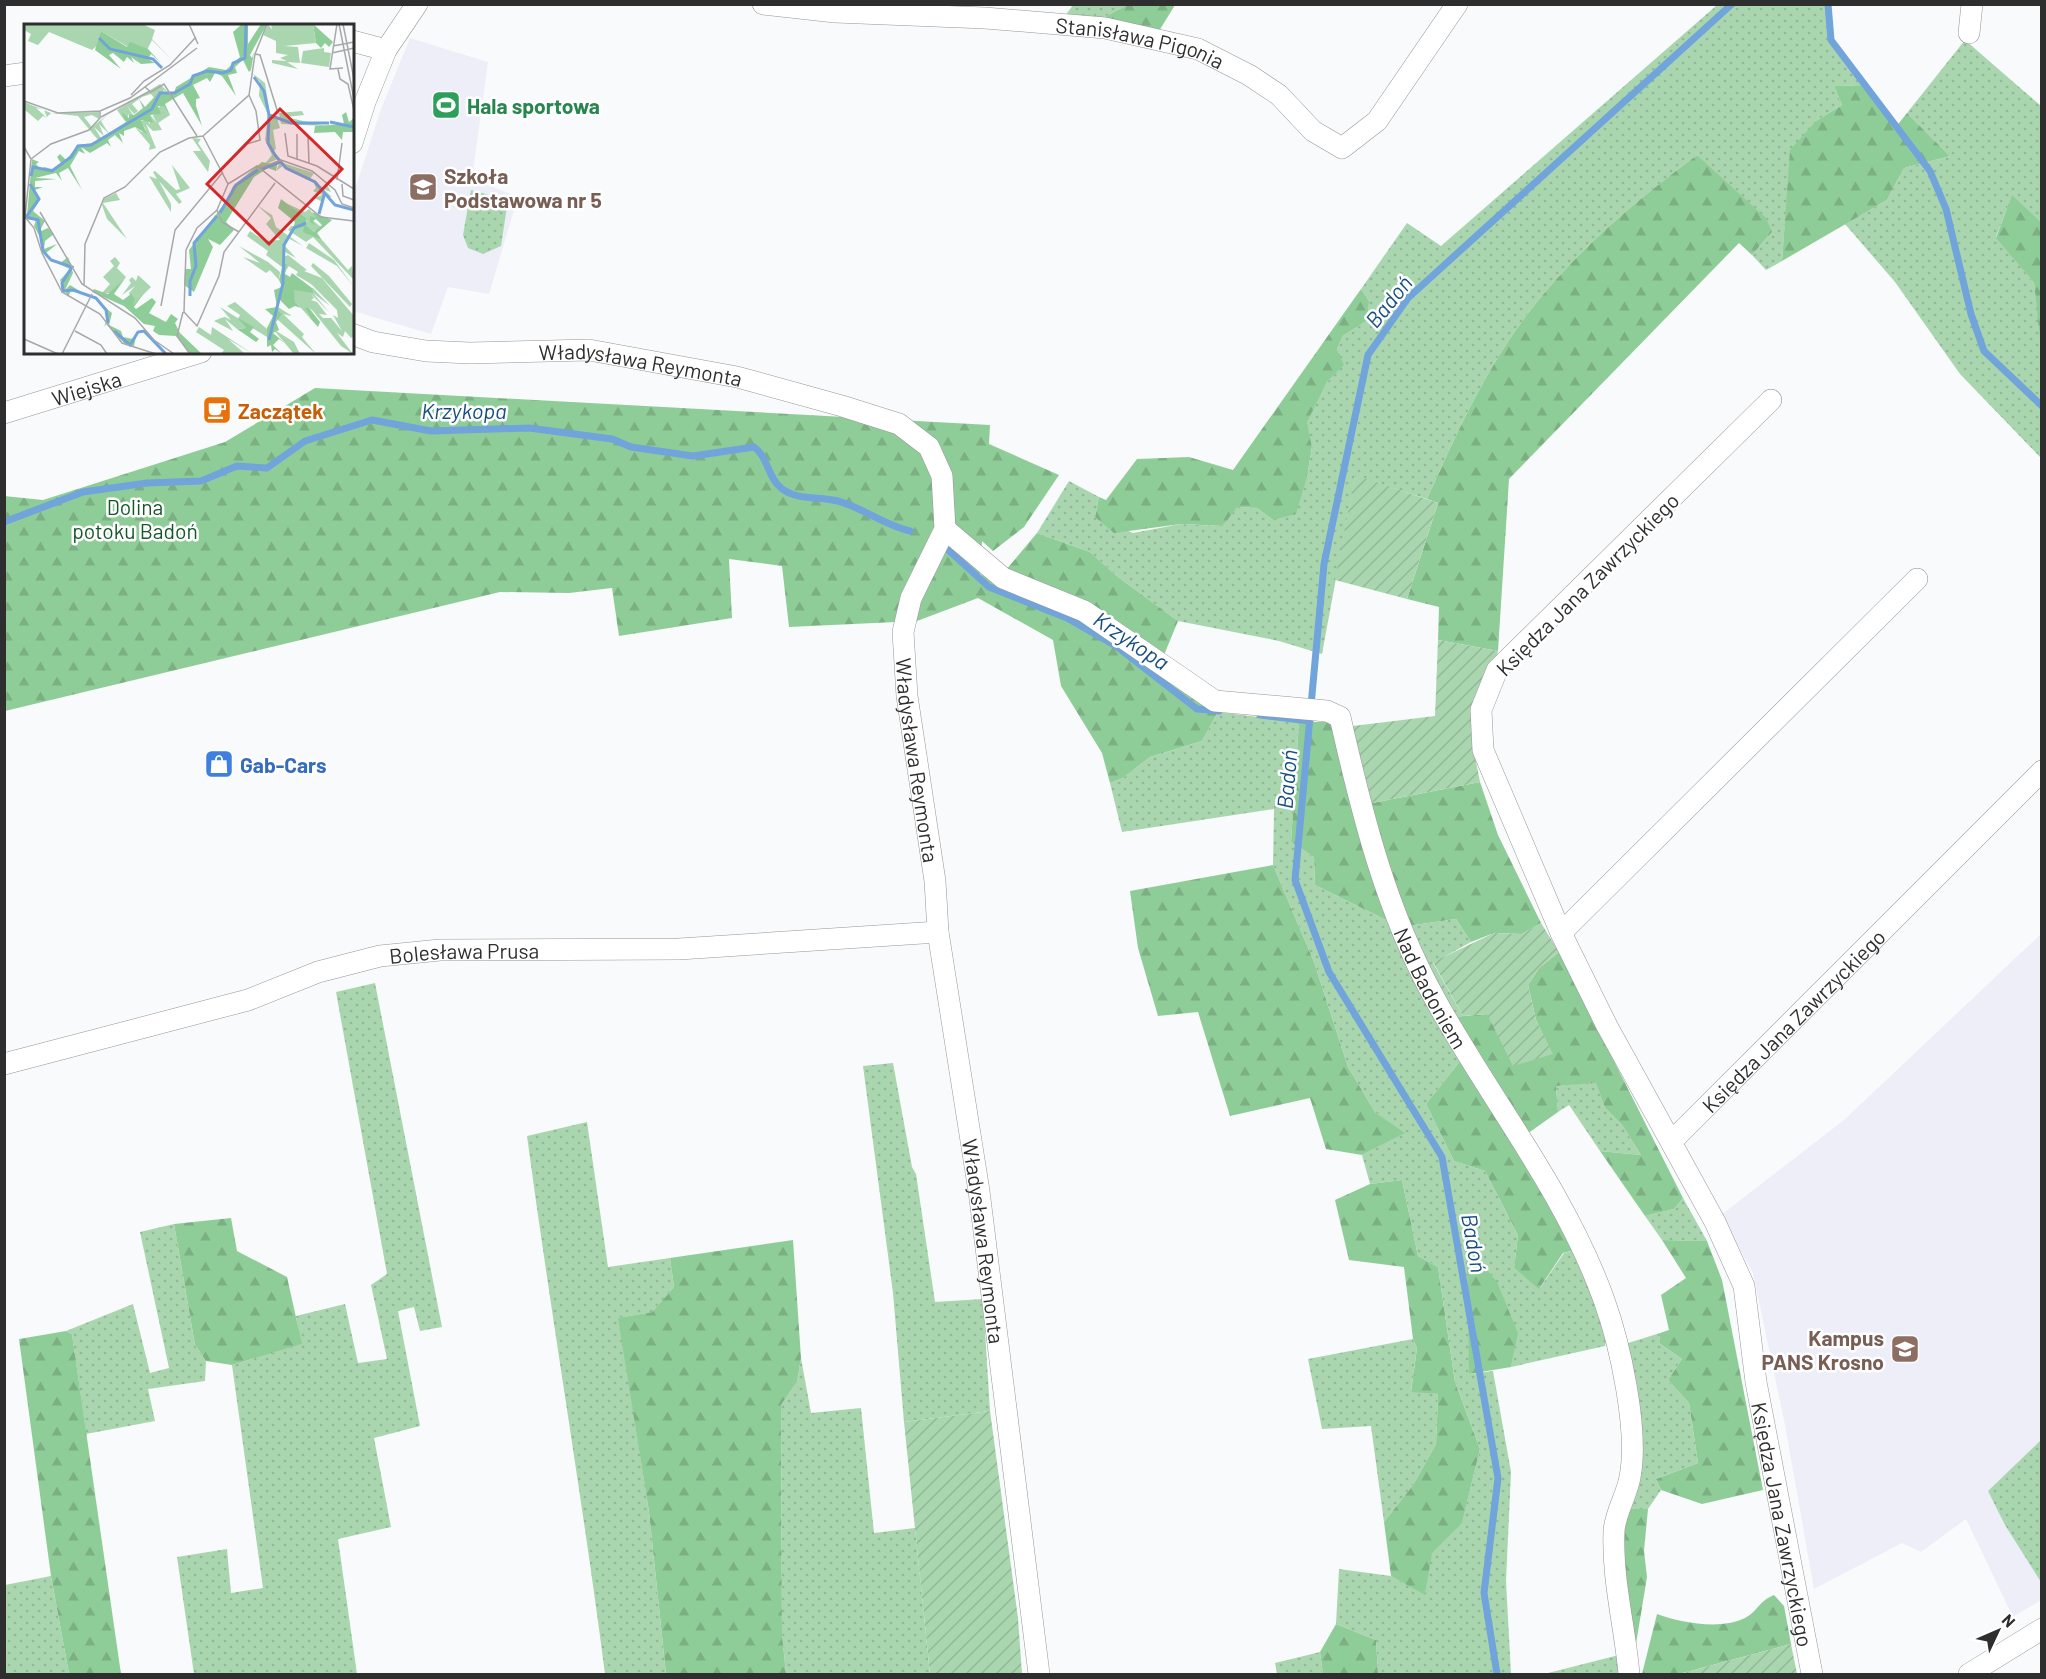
<svg xmlns="http://www.w3.org/2000/svg" width="2046" height="1679" font-family="Barlow,sans-serif">
<style>
.built{fill:#edeef8}
.grass{fill:url(#grass-dots)}
.forest{fill:url(#forest-firs)}
.garden{fill:url(#garden-furrows)}
.lines{fill:none;stroke-linecap:round;stroke-linejoin:round}
.stream{stroke:#70a4db;stroke-width:7}
.minor-casing{stroke:#969799;stroke-width:22}
.minor{stroke:#fff;stroke-width:21}
.labels{text-anchor:middle;dominant-baseline:central;stroke-width:5;stroke-linejoin:round;paint-order:stroke}
.street-label{font-size:21px;fill:#2e2e2f;stroke:#fff}
.leisure-label{font-size:21px;font-weight:bold;fill:#27864d;stroke:#fff;text-anchor:start}
.education-label{font-size:21px;font-weight:bold;fill:#785e54;stroke:#fff;text-anchor:start}
.food-label{font-size:21px;font-weight:bold;fill:#c56008;stroke:#fff;text-anchor:start}
.park-label{font-size:21px;fill:#155828;stroke:#fff}
.shop-label{font-size:21px;font-weight:bold;fill:#366cbe;stroke:#fff;text-anchor:start}
.water-label{font-size:22px;font-style:italic;fill:#174e82;stroke:#fff}
.inset-river{fill:none;stroke:#70a4db;stroke-width:3}
.inset-road{fill:none;stroke:#a8a8aa;stroke-width:1.5}
.view{fill:#d62828;fill-opacity:0.15;stroke:#d62828;stroke-width:3}
.inset-edge{fill:none;stroke:#2e2e2f;stroke-width:3}
</style>
<defs>
<pattern id="grass-dots" width="8" height="8" patternUnits="userSpaceOnUse" patternTransform="scale(1.5)"><rect width="8" height="8" fill="#a9d6af"/><path d="M2 2h.1M6 6h.1" fill="none" stroke="#92b897" stroke-width="1.8" stroke-linecap="round"/></pattern>
<pattern id="forest-firs" width="22" height="20" patternUnits="userSpaceOnUse" patternTransform="scale(1.5)"><rect width="22" height="20" fill="#8fcd98"/><path d="M5 1l3.5 6h-7zM16 11l3.5 6h-7z" fill="#7cb083"/></pattern>
<pattern id="garden-furrows" width="10" height="10" patternUnits="userSpaceOnUse" patternTransform="scale(1.5)"><rect width="10" height="10" fill="#a9d6af"/><path d="M-1 1l2-2M0 10L10 0M9 11l2-2" fill="none" stroke="#92b897"/></pattern>
</defs>
<rect width="100%" height="100%" fill="#f9fafc"/>
<path class="built" d="M410,38L488,62L472,179L518,197L489,294L448,287L431,334L353,311V195L381,109Z
M2041,934V1600L2013,1617L1966,1519L1921,1552L1902,1543L1814,1589L1785,1425L1753,1273L1721,1215L1844,1120Z"/>
<path class="grass" d="M1073,5H1127L1101,19L1065,16Z
M1717,5H1828L1831,40L1864,85L1834,86L1842,105L1816,121L1785,221L1782,261L1766,270L1752,255L1772,232L1697,155C1627,207 1558,266 1509,340C1476,390 1451,445 1427,499L1355,476L1322,654L1279,641L1178,621L1118,577L1090,552L1037,533L1069,481L1099,497L1095,517L1133,533L1181,524L1221,526L1238,507L1257,508L1273,520L1307,477L1312,447L1306,422L1327,382L1343,365L1337,349L1343,336L1368,320L1369,301L1361,289L1407,223L1441,246Z
M1965,40L2041,106V222L2012,196L1996,237L2034,283L2042,347L2041,458L1960,374L1895,282L1845,224L1887,200L1904,168L1950,156L1907,113Z
M471,190L508,200L501,246L483,254L468,248L463,235Z
M1218,712L1299,722L1291,842L1314,857L1315,885L1390,922L1461,1060L1426,1104L1454,1161L1485,1171L1518,1235L1514,1268L1540,1288L1564,1253L1575,1250L1607,1335L1605,1346L1511,1367L1517,1333L1469,1374L1493,1371L1511,1472L1506,1581L1511,1674H1378L1376,1640L1336,1624L1339,1569L1391,1576L1425,1594L1431,1553L1462,1522L1480,1449L1455,1382L1438,1267L1418,1256L1402,1180L1370,1184L1362,1155L1404,1133L1375,1112L1348,1067L1314,962L1273,865L1274,809L1122,832L1110,783L1123,778L1150,757L1202,741Z
M1456,919L1471,942L1433,963L1463,1016L1452,1017L1407,926Z
M375,983L442,1327L420,1331L414,1307L398,1311L420,1426L374,1438L391,1527L338,1539L357,1674H194L177,1557L227,1549L231,1593L263,1588L232,1365L301,1344L296,1316L345,1304L358,1363L387,1359L371,1285L387,1274L336,992Z
M893,1063L912,1167L916,1174L935,1302L983,1299L990,1411L904,1422L893,1293L863,1066Z
M1596,1082L1605,1108L1622,1125L1641,1155L1600,1151L1569,1105L1558,1112L1556,1086Z
M587,1122L608,1267L670,1258L674,1287L652,1312L619,1318L649,1512L666,1674H605C582,1495 551,1316 527,1136Z
M1683,1198L1707,1241L1662,1240L1645,1216L1674,1209Z
M174,1224L195,1345L206,1361L205,1381L148,1389L155,1421L86,1434L72,1334L66,1331L133,1304L150,1373L169,1368L140,1232Z
M1660,1333L1659,1343L1682,1359L1668,1380L1689,1403L1698,1463L1656,1479L1661,1490L1648,1509H1629L1625,1344Z
M1413,1339L1417,1348L1411,1391L1438,1394L1436,1444L1413,1485L1384,1522L1371,1426L1322,1429L1308,1359Z
M801,1358L811,1413L861,1408L874,1533L915,1528L930,1674H786L782,1634L781,1405L797,1382Z
M2041,1440V1582L2005,1525L1988,1491Z
M51,1576L69,1674H5V1585Z
M1320,1652L1323,1674H1277L1275,1663Z
M1619,1655L1622,1674H1544Z"/>
<path class="forest" d="M1127,5H1175L1159,31L1101,19Z
M1864,85L1895,128L1907,113L1950,156L1904,168L1887,200L1782,261L1790,150L1816,121L1842,105L1834,86Z
M1697,155L1766,218L1772,232L1752,255L1739,243L1509,479L1498,651L1438,640L1439,607L1407,599L1438,503L1427,499C1451,445 1476,390 1509,340C1558,266 1627,207 1697,155Z
M2012,195L2041,222V347L2034,283L1996,238Z
M1361,289L1369,301L1368,320L1343,336L1337,349L1344,365L1327,382L1307,422L1312,447L1307,477L1296,514L1273,520L1257,508L1238,507L1222,526L1181,524L1114,533L1095,517L1099,497L1106,500L1137,459L1189,457L1233,470Z
M315,388L990,425L989,444L1059,475L1024,527L993,551L982,541L980,574L1024,597L1074,617L1146,661L1218,712L1202,741L1150,757L1123,778L1110,783L1102,753L1061,686L1053,640L978,598L917,621L789,627L782,566L729,559L732,618L619,636L612,588L569,593L500,592L5,711L4,496L43,500L225,442Z
M1037,533L1090,552L1118,577L1178,621L1164,655L1006,570Z
M1299,722H1330L1390,922L1315,885L1314,857L1291,842Z
M1480,782L1498,835L1541,923L1522,934L1494,933L1471,942L1456,919L1407,926L1367,804Z
M1273,865L1314,962L1348,1067L1375,1112L1405,1133L1362,1155L1326,1149L1310,1098L1230,1116L1198,1012L1158,1016L1138,948L1130,891Z
M1559,952L1683,1198L1674,1209L1645,1216L1600,1151L1641,1155L1622,1125L1605,1108L1596,1083L1556,1086L1558,1112L1527,1134L1452,1017L1487,1014L1552,1054L1536,1020L1528,985L1539,968Z
M1461,1060L1485,1088L1575,1250L1563,1253L1539,1289L1514,1268L1518,1235L1485,1171L1454,1161L1426,1104Z
M1402,1180L1418,1256L1438,1267L1455,1382L1480,1449L1462,1523L1432,1553L1425,1595L1391,1576L1384,1522L1413,1485L1436,1444L1438,1394L1411,1392L1417,1348L1413,1339L1404,1267L1349,1260L1335,1200L1370,1184Z
M231,1218L237,1251L287,1277L302,1344L232,1365L206,1361L195,1345L174,1224Z
M793,1240L801,1358L797,1382L781,1405L782,1634L786,1674H666L649,1512L618,1318L652,1312L674,1287L670,1258Z
M1662,1240L1707,1241L1722,1280L1763,1490L1702,1504L1661,1490L1656,1479L1698,1463L1689,1403L1668,1380L1682,1359L1659,1343L1660,1333L1669,1330L1661,1295L1686,1278Z
M1474,1254L1497,1282L1518,1333L1511,1367L1469,1374L1467,1259Z
M66,1331L72,1334L121,1674H69L51,1576L19,1339Z
M1629,1509H1648L1644,1551L1647,1577L1634,1656L1631,1650L1623,1538Z
M1774,1595L1784,1606L1791,1644L1679,1674H1642L1657,1614C1681,1623 1721,1630 1745,1618C1757,1612 1759,1601 1774,1595Z
M1336,1624L1376,1640L1378,1674H1323L1320,1652Z"/>
<path class="garden" d="M1355,475L1438,503L1407,599L1335,580Z
M1438,640L1498,651L1473,746L1480,782L1367,804L1353,726L1435,716Z
M1541,923L1559,952L1539,968L1528,985L1536,1020L1553,1054L1513,1066L1487,1014L1463,1016L1433,962L1494,933L1522,934Z
M990,1411L1018,1618L1022,1674H930L904,1422Z
M1791,1644L1797,1674H1679Z"/>
<g class="lines">
<path class="stream" d="M1828,4L1831,40L1930,171L1946,209L1971,314L1984,351L2042,406
M4,522L83,492L147,483L201,481L237,466L267,468L305,441L372,420L431,431L529,428L612,439L631,447L693,456L754,447C768,457 768,478 781,488C797,501 819,496 838,501C863,508 884,525 910,531
M947,549L989,587L1067,618L1116,646L1197,709L1219,711
M1260,715L1310,721
M1497,1674L1484,1593L1498,1478L1442,1157L1329,972L1295,880L1324,564L1368,355L1408,298L1732,4"/>
<g class="minor-casing">
<g id="minor">
<path id="s1" d="M763,4L835,12L985,18L1105,28L1198,49L1249,75L1279,95L1313,131L1342,148L1377,121L1457,4"/>
<path d="M1969,33L1972,4"/>
<path d="M352,41L386,50"/>
<path d="M4,76L26,73"/>
<path d="M352,143L365,102L386,50L417,4"/>
<path id="s2" d="M352,334L373,342L426,351L470,353L589,350L737,377L842,406L899,424L929,447L942,476L945,529L911,598L903,632L907,696L935,881L938,932L979,1191L1039,1674"/>
<path id="s3" d="M1771,400L1497,670L1481,710L1483,750L1561,933L1607,1026L1715,1222L1744,1286L1756,1382L1812,1674"/>
<path id="s4" d="M4,413L201,352"/>
<path id="s5" d="M945,529L1003,578L1084,611L1215,701L1327,711L1340,717C1362,814 1386,911 1435,999C1490,1099 1565,1191 1604,1300C1620,1344 1639,1430 1630,1477C1627,1495 1615,1513 1614,1531C1612,1580 1625,1627 1629,1674"/>
<path d="M1561,933L1917,579"/>
<path id="s6" d="M4,1064L248,1000L318,972L380,956L440,950L679,949L938,932"/>
<path id="s7" d="M1672,1141L2042,771"/>
<path d="M1969,1674L2042,1629"/>
</g>
</g>
<use href="#minor" class="minor"/>
</g>
<defs>
<g id="stadium-square" transform="scale(1.5)"><rect x="-9" y="-9" width="18" height="18" rx="4" fill="#2e9e5b" stroke="#fff"/><path d="M0-5a6.5 5 0 1 0 0 10a6.5 5 0 1 0 0-10ZM-3.5-1.8h7v3.6h-7Z" fill="#fff"/></g>
<g id="school-square" transform="scale(1.5)"><rect x="-9" y="-9" width="18" height="18" rx="4" fill="#8d6e63" stroke="#fff"/><path d="M0-5L7-2L0 1L-7-2ZM-4 1L0 2.5L4 1V4Q0 6-4 4Z" fill="#fff"/></g>
<g id="cafe-square" transform="scale(1.5)"><rect x="-9" y="-9" width="18" height="18" rx="4" fill="#e8710a" stroke="#fff"/><path d="M-5.5-4.5H6V0H3Q3 3.5 0 3.5H-2.5Q-5.5 3.5-5.5 0ZM3-3.2v2h1.7v-2ZM-6 4.5H4V6H-6Z" fill="#fff"/></g>
<g id="shop-square" transform="scale(1.5)"><rect x="-9" y="-9" width="18" height="18" rx="4" fill="#3f7fe0" stroke="#fff"/><path d="M-5-2.5h2.3a2.7 3.5 0 0 1 5.4 0H5L5.5 6h-11ZM-1.5-2.5h3a1.5 2.3 0 0 0-3 0Z" fill="#fff"/></g>
<g id="university-square" transform="scale(1.5)"><rect x="-9" y="-9" width="18" height="18" rx="4" fill="#8d6e63" stroke="#fff"/><path d="M0-5L7-2L0 1L-7-2ZM-4 1L0 2.5L4 1V4Q0 6-4 4Z" fill="#fff"/></g>
</defs>
<g fill-rule="evenodd">
<use href="#stadium-square" x="446" y="105"/>
<use href="#school-square" x="423" y="187"/>
<use href="#cafe-square" x="217" y="410"/>
<use href="#shop-square" x="219" y="764"/>
<use href="#university-square" x="1905" y="1349"/>
</g>
<g class="labels">
<g class="street-label">
<text stroke="none"><textPath href="#s1" startOffset="380">Stanisława Pigonia</textPath></text>
<text stroke="none"><textPath href="#s2" startOffset="292">Władysława Reymonta</textPath></text>
<text stroke="none"><textPath href="#s4" startOffset="86">Wiejska</textPath></text>
<text transform="translate(1587 584) rotate(-45)">Księdza Jana Zawrzyckiego</text>
<text stroke="none"><textPath href="#s2" startOffset="922">Władysława Reymonta</textPath></text>
<text stroke="none"><textPath href="#s6" startOffset="476">Bolesława Prusa</textPath></text>
<text stroke="none"><textPath href="#s5" startOffset="736">Nad Badoniem</textPath></text>
<text stroke="none"><textPath href="#s7" startOffset="171">Księdza Jana Zawrzyckiego</textPath></text>
<text stroke="none"><textPath href="#s2" startOffset="1408">Władysława Reymonta</textPath></text>
<text stroke="none"><textPath href="#s3" startOffset="1306">Księdza Jana Zawrzyckiego</textPath></text>
</g>
<g class="leisure-label">
<text x="467" y="105">Hala sportowa</text>
</g>
<g class="education-label">
<text x="444" y="175">Szkoła<tspan x="444" dy="24">Podstawowa nr 5</tspan></text>
<text x="1884" y="1337" text-anchor="end">Kampus<tspan x="1884" dy="24">PANS Krosno</tspan></text>
</g>
<g class="food-label">
<text x="238" y="410">Zaczątek</text>
</g>
<g class="park-label">
<text x="135" y="506">Dolina<tspan x="135" dy="24">potoku Badoń</tspan></text>
</g>
<g class="shop-label">
<text x="240" y="764">Gab-Cars</text>
</g>
<g class="water-label">
<text transform="translate(1388 301) rotate(-51)">Badoń</text>
<text x="464" y="410">Krzykopa</text>
<text transform="translate(1132 640) rotate(34)">Krzykopa</text>
<text transform="translate(1286 779) rotate(-85)">Badoń</text>
<text transform="translate(1475 1243) rotate(80)">Badoń</text>
</g>
</g>
<g transform="translate(24 24)">
<rect width="330" height="330" fill="#f9fafc"/>
<path d="M2,0L120,1L131,6L128,15L149,37L128,16L123,26L104,23L77,7L75,18L78,14L92,26L75,20L68,26L25,8L14,21L4,17L7,10L0,6ZM244,0L260,22L274,23L276,39L263,38L274,45L248,39V36L263,37L256,34L264,31L252,29V17L239,11ZM228,49L241,59L246,91L253,94L256,104L249,106L252,125L249,127L254,135L240,141L248,131L241,116L244,90L235,72L236,58ZM136,60L145,69L140,66L131,75L127,70L118,73L108,80L114,87L110,90L103,82L109,91L105,90L101,97L93,86ZM141,75L143,77L139,79L146,91L134,99L138,106L129,107L122,100L132,124L125,126L126,121L111,103L118,108L122,106L117,97L123,96L126,100V91L133,99L129,92ZM0,78L27,89L75,88V95L68,91L60,93L68,103L83,91L77,97L85,110L75,100L80,112L70,103L77,114L74,116L54,92L27,89L23,93L20,86L12,84L23,94L19,92L14,97L1,86ZM278,87L280,91L262,93L301,102L257,100L255,89ZM168,114L177,115L174,119L186,137L184,148L169,127H177ZM256,138L290,149L286,155L299,164L302,159L307,168L299,165L308,173L300,172L299,178L290,174L298,171L289,167L292,164L289,157L259,142L252,147ZM148,141L166,164L152,170L158,178L155,180L135,157L147,180V188L125,152L133,155L129,148L131,147L152,166L156,165ZM92,169L96,176L79,179L103,215L83,195L78,181L80,175ZM262,179L281,188L285,185L293,194L287,195L297,203L290,208L281,200L283,196ZM233,181L248,191L252,203L279,222L264,214L261,222L272,234L261,228L260,233L264,231L283,246L280,247L298,254L330,292V312L327,314L321,307L319,313L313,309L329,330L317,322L289,287L285,284L287,294L271,278L269,266L289,264L306,282L289,269L305,288L287,270L290,274L287,276L293,278L303,291L295,290L299,294H307L318,307L309,291L314,294L313,286L287,260L272,251L274,248L265,242L261,248V241L258,243L242,231L244,227L223,212L226,207L241,217L256,216L242,200L247,194ZM267,202L280,203L299,217L324,246L328,242L330,256L289,213L282,218L264,206ZM285,219L310,236L330,263L313,242L282,224ZM215,222L244,238L256,248L255,256L246,246L242,249L219,233L236,239ZM91,233L96,239L93,244L102,253L86,269H78L86,260L79,253L90,242L86,237ZM289,239L305,252L328,280L326,283L287,242ZM114,251L127,263L109,281L105,269L111,262L98,271L107,259L105,256L108,253L112,257ZM211,278L243,305V313L214,295L216,291L203,282ZM196,283L212,293L222,304L213,305L201,295L209,307L190,297L197,294L201,293L207,296ZM254,283L268,292L259,290L280,310L278,313L292,330L254,296ZM175,303L187,311L188,303L229,330L204,315L221,330H197L200,326L172,308ZM249,305L270,318L276,330H270Z" fill="#a9d6af"/>
<path d="M218,0H224V20L237,0H243L226,31L228,34L230,28L227,46L225,48L219,36L211,43L213,49L204,51L212,72L198,52L191,49L186,58L183,54L169,61L176,74L172,75V82L178,102L159,69L141,80L146,91L140,82H134L137,90L126,91L129,99L117,96L123,110L111,103L100,107V112L95,109L99,119L91,111L84,116L87,123L83,119L66,129L57,123L61,130L55,127L46,142L58,166L44,144L35,149L38,157L32,149L11,154L33,155L11,157V163H19L11,166L16,176L9,187L21,197L15,208L24,204L30,210L21,217L20,225L33,220L22,229L18,227V217L10,202L12,196H5L3,191L8,135L15,138L12,140L17,146L20,143L28,145L37,139L33,133L36,130L42,136L54,121L69,119L102,98L97,88L105,94V90L110,91L119,84L115,75L121,83L136,67L150,69L152,63L185,43L202,46L216,33L209,8ZM289,0L309,18L305,23L301,19L297,24L292,19ZM77,7L103,23L106,18L124,25L137,39L127,30L124,35L131,39L117,40L107,33L110,39L103,33L100,38L89,29L85,31L97,45L71,26ZM322,88L325,98L330,94V108H319L318,116L311,108L290,109L291,102L320,100L318,91ZM238,138L253,141L252,147L244,144L230,153L202,198L210,206L196,221L184,215L189,223L170,268L160,261L161,245H167L165,226L203,176L209,162ZM257,175L283,195L281,200L290,208L298,201L292,195L289,197L291,201L286,198V192L292,194L288,188L308,196L293,209L298,216L279,208L280,203L269,204L271,198L254,184ZM44,233L49,249L41,266L46,261L59,269L47,267L44,273L36,256L46,245L35,240ZM259,240H263L261,250L266,253L268,249L288,264L289,269L270,266L271,278L287,294L281,284H285L296,298L294,303L277,284L271,282L265,285L256,276L253,286L258,290L252,298L255,306L249,309L261,319L255,315L249,321L258,330L251,325L248,328L247,321L243,323V304L249,292L241,285L253,283L250,266L258,263L255,256ZM102,253L90,270L99,276L107,270L111,275L109,281L120,269L110,283L112,285L128,274L132,278L125,289L142,298L147,290L154,295L151,299L156,309L178,330H167L152,312L135,311L129,307L131,302L120,300L100,282L68,268L70,265L84,270ZM78,281L88,289L85,301L97,307L99,313L109,315L113,308L110,322L102,321L82,300L80,303L84,291ZM212,293L230,303L226,308L235,315L232,318L213,305L222,304Z" fill="#8fcd98"/>
<path d="M247,0H289L292,19L260,22L249,11Z" fill="#a9d6af"/>
<path d="M300,24V28L307,29L305,43L277,39L279,27Z" fill="#a9d6af"/>
<path class="inset-river" d="M75,14L86,25L129,35L138,44M230,53L240,67L245,91L244,119L251,131L262,144L291,158L311,181L330,186M245,91L267,99H305M306,98L330,103M238,145L256,138M7,152L9,143L28,147L47,133L54,122L67,121L128,85L136,69H150L166,60L169,52L183,47L199,49L207,46L209,39L221,34L222,0M6,160L15,175L2,193L14,196L19,227L27,236L48,243L38,259L39,267L49,266L72,274L82,286L84,299M196,189L212,161L234,146M295,190L301,168M166,272V257L172,242L170,219L193,192M90,307L106,321L114,308L120,307L142,330M245,316L259,259L260,221L270,204L282,199"/>
<path class="inset-road" d="M165,0L174,20M313,0L306,45L319,44M315,0L330,75M319,0L330,55M309,22L330,18M308,29L330,24M231,30L236,31L254,89M314,45L316,55L324,60L330,86M121,63L127,68L140,60L173,112M107,71L120,57L146,41L172,13M0,77L34,89L76,87L106,74L173,24M77,93L126,67M261,109L264,132L293,142L330,165M273,110V136M179,112L225,71L231,30L243,0M179,112L204,160M284,112L285,139M0,123L7,135L1,193L10,204L18,229L38,268L76,290L98,319L132,330M7,135L27,120L65,106L76,94V87M236,144L257,136L288,147L311,166L318,180L330,184M198,145L223,120L236,116L232,87L225,71M313,156L318,119M204,160L193,186L173,204L162,226L160,288L173,302L195,252L200,228L251,159M204,160L233,142L297,193L330,197M318,160L319,172L330,176M193,186L198,198L215,208M16,188L58,260L111,294L130,316L150,330M60,262L61,220L80,174L101,163L136,128L165,114L179,112M137,282L151,206L199,148M159,288L153,312L166,330M51,307L77,321L83,330M0,315L34,330M38,330L68,270"/>
<path class="view" d="M256,85L318,145L245,220L183,160Z"/>
<rect width="330" height="330" class="inset-edge"/>
</g>
<rect width="2046" height="1679" fill="none" stroke="#2e2e2f" stroke-width="12"/>
<g transform="translate(1998 1631) rotate(46)" stroke="#ffffff" stroke-width="4.5" paint-order="stroke">
<path d="M0-4.5L10 22L0 15L-10 22Z" fill="#2e2e2f"/>
<text y="-9" font-size="16" font-weight="bold" text-anchor="middle" fill="#2e2e2f">N</text>
</g>
</svg>
